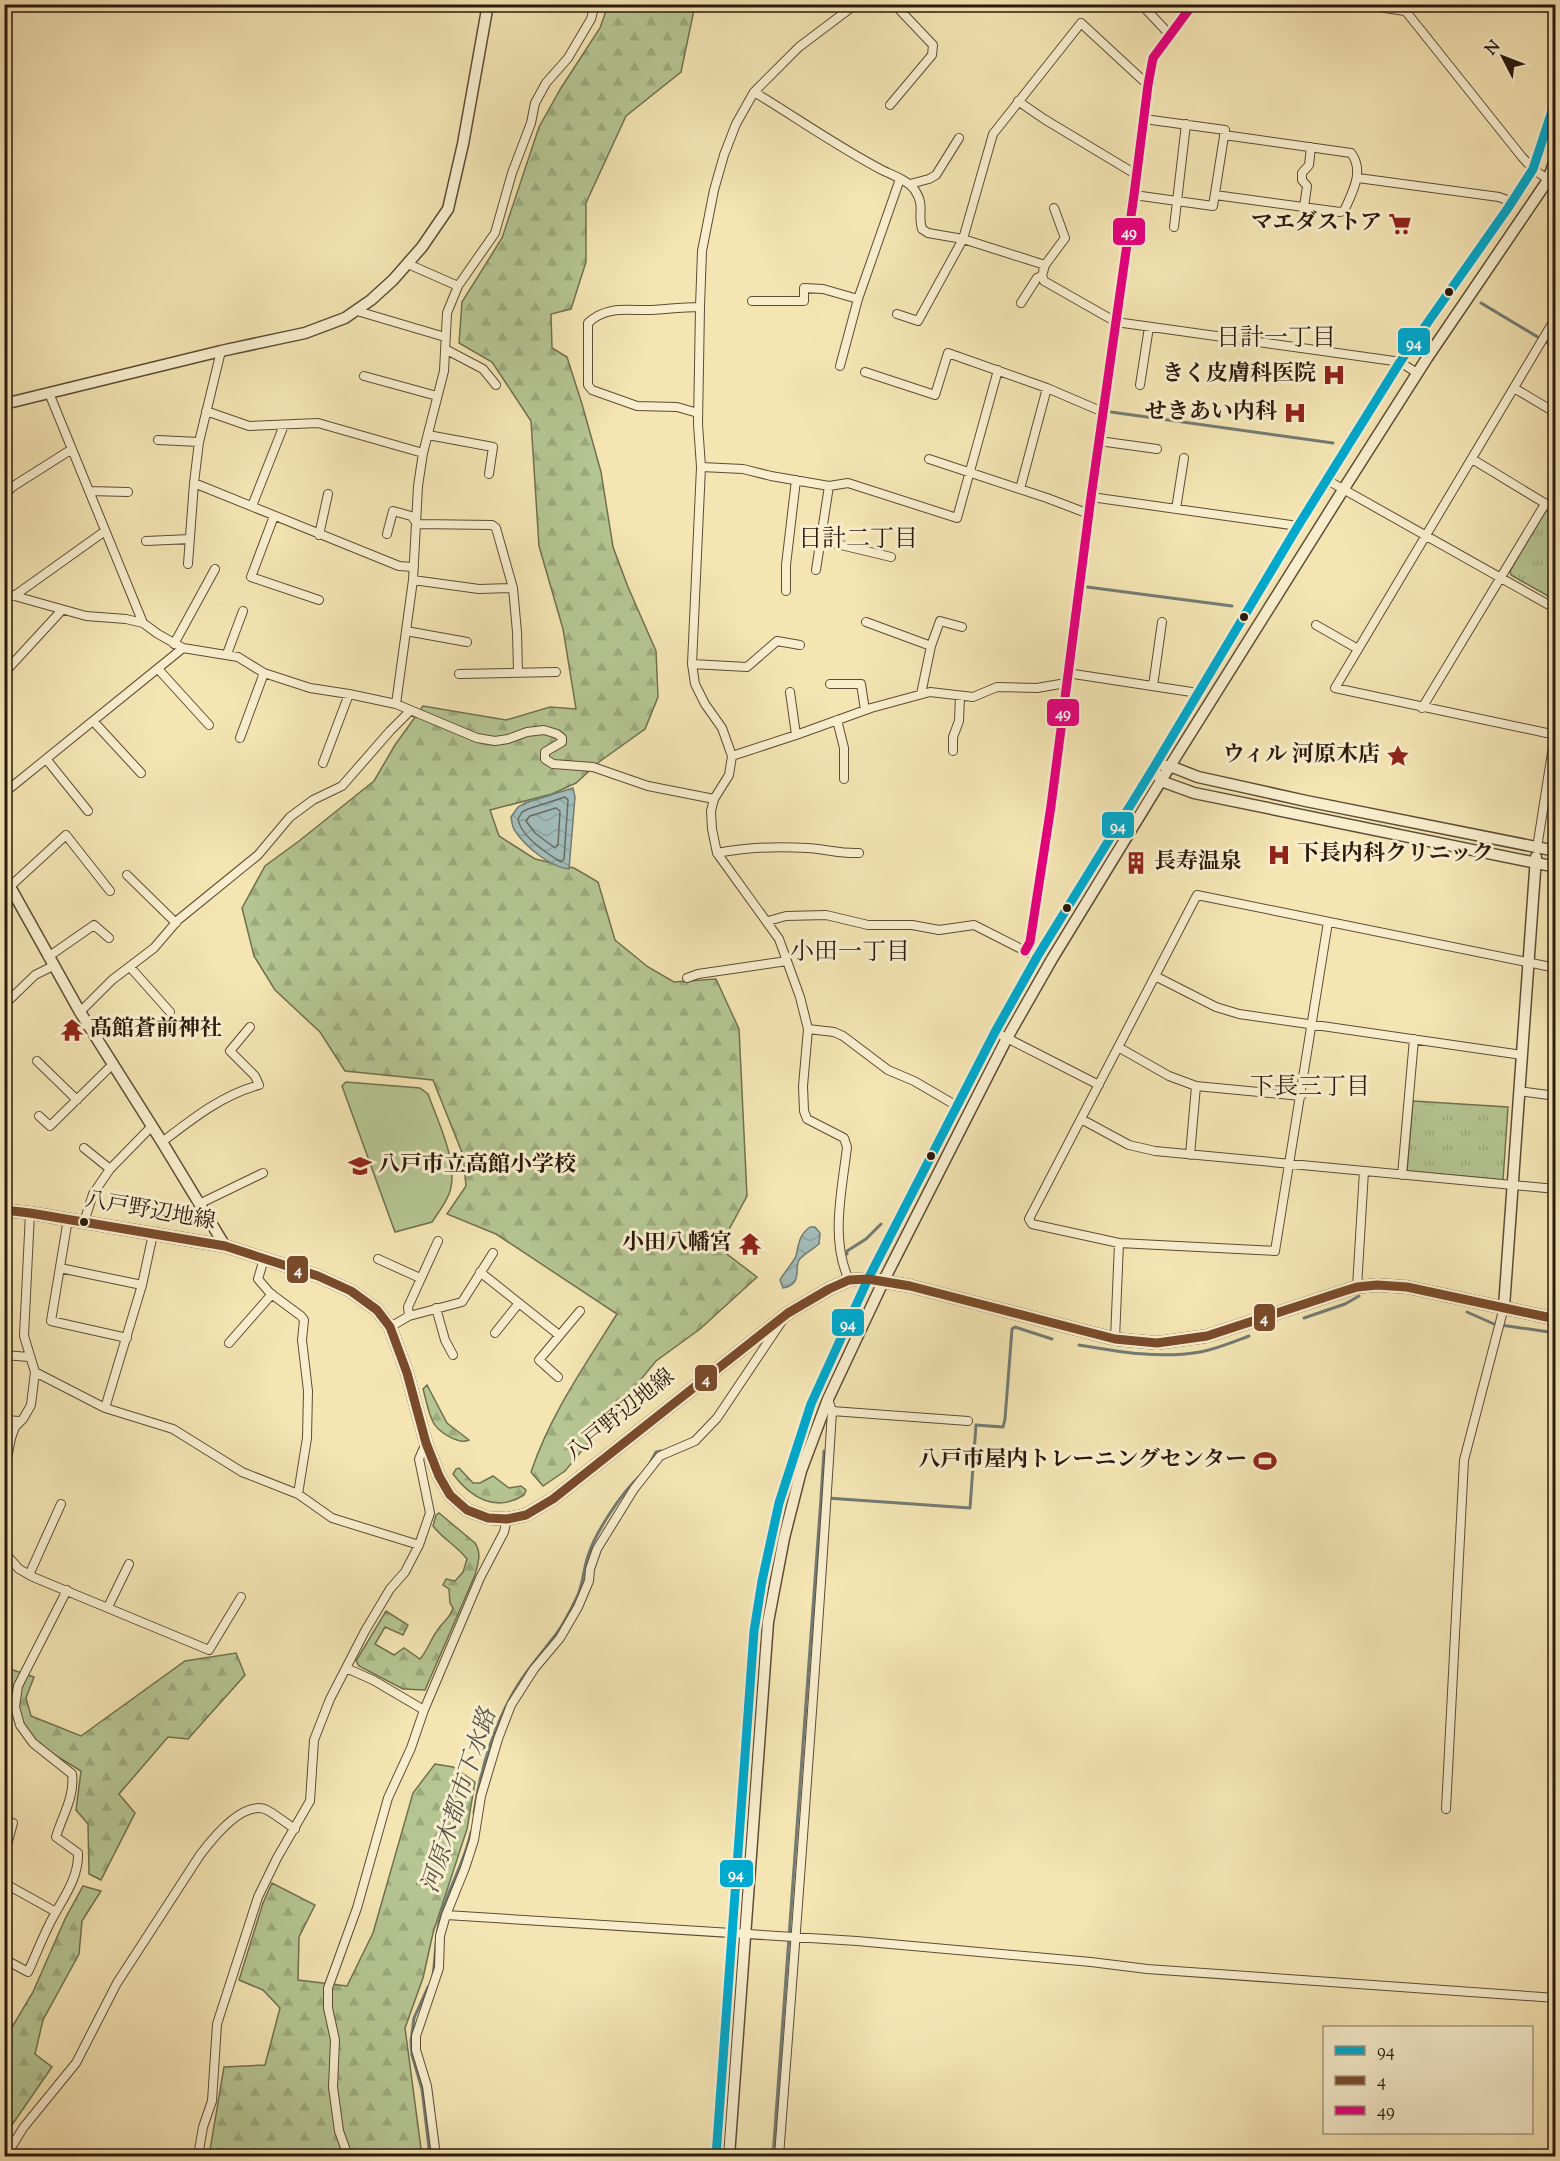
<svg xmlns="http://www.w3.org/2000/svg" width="1560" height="2161" font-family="'Sorts Mill Goudy','Noto Serif JP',serif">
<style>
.grass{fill:url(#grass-tufts);stroke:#70704f;stroke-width:1.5}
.forest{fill:url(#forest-firs);stroke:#70704f;stroke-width:1.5}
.pitch{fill:#b5c692;stroke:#70704f;stroke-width:1.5}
.water{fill:url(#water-waves);stroke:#727b74;stroke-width:1.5}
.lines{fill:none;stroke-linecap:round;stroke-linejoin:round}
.shore{stroke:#666a62;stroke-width:1.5}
.stream{stroke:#727b74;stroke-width:3}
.minor-casing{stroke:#5d4c36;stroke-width:10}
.tertiary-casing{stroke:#5d4c36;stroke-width:13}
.primary-casing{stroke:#2b190c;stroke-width:14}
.minor{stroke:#f8eece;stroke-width:8}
.tertiary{stroke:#f8eece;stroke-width:10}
.primary{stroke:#f4e5b3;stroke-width:12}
.bus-1-casing{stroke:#f8eece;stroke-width:14}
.bus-2-casing{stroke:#f8eece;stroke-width:14}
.bus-3-casing{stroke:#f8eece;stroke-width:14}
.bus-1{stroke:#00a9ce;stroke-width:9}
.bus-2{stroke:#7a4b2a;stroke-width:9}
.bus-3{stroke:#e5007d;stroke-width:9}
.bus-dot{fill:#2b190c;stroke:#f8eece;stroke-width:2}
.labels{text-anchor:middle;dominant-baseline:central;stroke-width:6;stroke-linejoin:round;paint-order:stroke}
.poi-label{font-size:22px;font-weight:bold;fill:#2b190c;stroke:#f8eece;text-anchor:end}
.street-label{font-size:22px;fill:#2b190c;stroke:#f8eece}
.neighbourhood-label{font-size:24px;fill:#2b190c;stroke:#f8eece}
.water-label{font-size:24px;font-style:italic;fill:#555249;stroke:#f8eece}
.line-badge{stroke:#f8eece;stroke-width:2}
.badge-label{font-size:16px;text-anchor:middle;font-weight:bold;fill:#fff}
</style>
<defs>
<pattern id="grass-tufts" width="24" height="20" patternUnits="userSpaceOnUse" patternTransform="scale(1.5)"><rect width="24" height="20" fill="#b5c692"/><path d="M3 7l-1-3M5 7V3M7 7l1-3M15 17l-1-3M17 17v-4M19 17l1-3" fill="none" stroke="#9caa7d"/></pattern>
<pattern id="forest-firs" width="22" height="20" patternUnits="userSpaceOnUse" patternTransform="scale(1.5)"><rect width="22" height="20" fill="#b5c692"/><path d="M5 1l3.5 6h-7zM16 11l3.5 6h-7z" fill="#9caa7d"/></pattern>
<pattern id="water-waves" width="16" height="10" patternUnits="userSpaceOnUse" patternTransform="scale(1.5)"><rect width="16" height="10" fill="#a2bcb9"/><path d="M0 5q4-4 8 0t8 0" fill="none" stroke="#8ca19e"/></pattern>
</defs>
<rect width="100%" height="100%" fill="#f4e5b3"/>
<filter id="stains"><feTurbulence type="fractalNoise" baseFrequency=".00333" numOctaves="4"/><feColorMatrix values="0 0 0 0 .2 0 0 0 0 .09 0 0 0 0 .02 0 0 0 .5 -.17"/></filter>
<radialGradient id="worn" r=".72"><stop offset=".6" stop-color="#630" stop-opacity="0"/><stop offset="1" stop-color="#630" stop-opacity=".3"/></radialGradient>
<path class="grass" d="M1546,510L1555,516V600L1511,575L1510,571Z
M1413,1101L1508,1107L1503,1180L1407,1171Z"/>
<path class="forest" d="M608,5H695L681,72L626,116L586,203V262L571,309L551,314L552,348L567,357L582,404L601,472L613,547L628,587L656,651L658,697L645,729L599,762L576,783L552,794L490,810L499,836L535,859L574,868L598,882L615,940L648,967L674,982L716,979L739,1029L747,1196L719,1248L757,1277L700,1329L656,1361L565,1471L543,1486L531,1472C550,1415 585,1365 617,1314L496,1234L447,1214L466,1186L463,1155L433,1080L345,1071L320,1032L275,990L254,956L242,908L265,866L299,841L374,781L395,745L423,706L506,720L550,707L576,709L563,629L539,546L531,421L492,362L459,343L462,302L502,238L539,127L561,88L600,28Z
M427,1385L447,1423L469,1440C459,1445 438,1432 433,1422C428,1412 426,1399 423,1389Z
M459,1468L473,1483H480L493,1476L509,1488L521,1486L526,1490L524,1495C496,1513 471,1498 453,1474L456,1469Z
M439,1513L475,1543C482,1554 478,1563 475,1575L425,1690L403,1689L359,1666L356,1661L386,1611L408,1625L403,1635L385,1627L375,1644L394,1655L404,1648L420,1659C428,1650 431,1638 439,1628C445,1620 450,1618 453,1608L450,1603L449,1589L443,1585L446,1579L455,1581L463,1572L467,1559C457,1546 443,1539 433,1526L436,1515Z
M236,1653L245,1675L188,1739L168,1737L119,1794L135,1813L101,1880L89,1874L88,1824L76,1810L81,1771L40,1746L5,1704L4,1667L34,1677L26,1698L31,1716L81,1736L185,1661Z
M435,1764L453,1767L475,1782L467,1829L433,1933L423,1978L405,2028L422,2156H209L224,2067L265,2065L280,2008L263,1990L239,1980L263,1903L272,1883L315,1905L299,1937L298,1980L347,1986L373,1933L413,1793Z
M83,1886L101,1891L82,1921L79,1954L43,2020L35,2054L52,2067L5,2135V2039L33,1992L65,1919Z"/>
<path class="pitch" d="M346,1082L420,1088L428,1094C438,1122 460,1165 449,1194C445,1204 438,1213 432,1222L395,1232L342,1086Z"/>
<path class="water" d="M573,788L575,797L569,869C550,867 526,847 515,831C512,827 512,822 511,817L518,807L525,803Z
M810,1227H815L820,1233L819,1244C813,1249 803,1255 799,1260C794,1270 803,1284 783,1288L780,1280C783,1274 795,1260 796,1256C799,1243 799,1235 810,1227Z"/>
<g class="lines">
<path class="shore" d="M565,797L568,800L564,859L561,862C546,853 521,837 518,819L522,812L528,809Z
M556,808L560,811L558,845L555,848L535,833L526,821L530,816Z"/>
<path class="stream" d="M1481,303L1556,348
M1111,412L1333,443
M1087,587L1232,606
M847,1254V1251L866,1239L881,1224
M1467,1312L1494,1324L1556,1333
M1304,1318L1345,1304L1359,1296
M1079,1345C1120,1352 1159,1359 1200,1352C1217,1349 1233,1342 1249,1336
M650,1463L656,1452L661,1451
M821,1497L824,1451
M827,1498L970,1508L976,1425L1003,1427L1005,1419L1012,1329L1015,1327L1052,1339
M474,1813C480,1769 496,1718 521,1680C532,1664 545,1649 557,1633C565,1622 571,1609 577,1597C584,1583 583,1568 589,1553C596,1532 622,1492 639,1477
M433,1975C436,1955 435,1935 441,1915C449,1887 465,1861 471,1832
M428,1987L414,2018L411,2041L412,2055L422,2089L430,2156
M773,2156L821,1498"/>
<g class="minor-casing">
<path id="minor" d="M1141,4L1170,35
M1358,4L1405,11
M1400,4L1522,157L1533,169L1556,185
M754,92C797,118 838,147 882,170C892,175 907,180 914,189C926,206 917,213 922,229L928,233L963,239L1045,265L1042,276L1044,281L1116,322L1387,360L1400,362L1417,373
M1018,101L1044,119L1137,175
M890,105L932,55L933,45L896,6
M1358,178L1499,197L1512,202
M910,184L929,179L936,175L959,138
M1134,195L1213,206L1225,130L1144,119
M1215,195L1340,212L1344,211C1352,193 1365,171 1351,153L1224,135
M1304,207L1307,186L1302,180V173L1309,165L1311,147
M1174,227L1186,124
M408,264L458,286
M1045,265L1065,238L1054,208
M752,301H804V288L823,289L858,299L900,179
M1021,303L1037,278L1042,276
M357,311L445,337
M897,314L918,321L963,239L993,134L1081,23L1148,85
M1556,317L1335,688L1556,735
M445,349L483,369L496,385
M840,366L858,299
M865,372L935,395L948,353L1047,388L1103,412
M364,376L437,396
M1140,385L1149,327
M1514,388L1556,413
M49,393L143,623
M206,411L249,426L318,423L423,453
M698,413L677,407L637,406L592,390L588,385V323C607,305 628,311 652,310C668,309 683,307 700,307
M428,435L493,447L489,474
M158,440L199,442
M1099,441L1157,449
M929,459L1047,498L1089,514
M1472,459L1556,510
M701,467L743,469L771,476L829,486L848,483L957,518L998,370
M1327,480L1556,609
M194,483L399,566L414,567
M1020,489L1047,388
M89,491L128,492
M4,497L12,487L72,449
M1091,497L1298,526
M252,506L284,425
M1176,509L1184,458
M274,516L251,577L319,600
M387,534L393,511L411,516L418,524L492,525L496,528L513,588
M319,535L328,494
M820,540L891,557
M146,541L190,539
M188,564L194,483L199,442L221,351
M816,570L829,486
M413,580L479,589L513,588L517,632L518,672
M786,591V565L796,480
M4,593L86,616L126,619L143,623L158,634L183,648L238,657L264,673L310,688L349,694L396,704L477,738L495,741L508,739L527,732L544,730L557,734L562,738V742L545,752V759L553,764L593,767L648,786L714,799
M14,596L105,531
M866,622L931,646
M1316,625L1358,649
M406,631L467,642
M174,644L215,569
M227,654L243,611
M692,664L747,667L777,641L800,645
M159,670L209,725
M4,673L62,610
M1067,673L1198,693
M459,674L556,672
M830,684H861L865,710
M1153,686L1162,622
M790,692L796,735
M921,694L931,646L940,621L962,627
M396,704L413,580L418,486L423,453L444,371L447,313L458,286L495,233L512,173L531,123L535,103L546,83L568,58L591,19L595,4
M1422,708L1545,504
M837,720L844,748V779
M94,722L141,773
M240,738L264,673
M953,751V737L959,721L960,696
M732,756L796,735L871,708L930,692L973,697L997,687L1037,688L1066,683
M47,760L88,811
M323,763L349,694
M4,793L183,648
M1537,848L1556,727
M717,853C748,847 775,846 807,848C825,849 841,854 859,853
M127,875L176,923
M4,892L66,835L110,891
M768,921L786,916L826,915L868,925H912L939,930L974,925L1037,957
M1328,922L1275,1251L1119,1243L1032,1224L1029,1219L1197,895L1556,968
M1025,951L1030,942L1051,806L1091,497L1134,195L1148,85L1153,58L1193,4
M48,957L94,925L109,938
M130,967L170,1012
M1155,976L1216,1007L1239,1014L1522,1055
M687,978L698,974L787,961
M4,1005L35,975L53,966
M80,1012L112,980L154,948L178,920L258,855L290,817L313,800L342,786L390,731L410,711
M808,1029L834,1032L843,1036L888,1070L914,1081L957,1106
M995,1032L1099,1085
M1118,1047L1169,1076L1196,1086L1301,1096
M37,1061L77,1100
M1519,1091L1556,1096
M39,1116L50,1126L113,1064
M1081,1119L1129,1145L1155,1151L1556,1189
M162,1142C192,1119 222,1095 259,1085L255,1076L230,1051L250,1027
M84,1148L110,1169
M1190,1155L1196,1086
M1402,1175L1414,1039
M199,1204L263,1173
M30,1213L24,1336L35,1372L105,1408L173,1429L242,1472L298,1494L332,1518L419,1545
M68,1219L51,1321L127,1338
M84,1222L93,1194L110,1169L152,1126
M264,1259L258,1279L270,1293L301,1316L304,1320L302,1340L308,1391L307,1438L298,1494
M378,1259L420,1278
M60,1268L142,1285
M480,1272L559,1335
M849,1280C830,1239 842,1191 847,1147L844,1138L807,1119L804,1111L803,1086L808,1029L800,997L779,939L717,853L712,829L711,811L714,799L729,775L732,756L722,728L705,704L695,684L692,664L701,467L698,424L700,307L702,251L714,190L724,155L736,124L754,92L799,47L856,4
M1357,1287L1364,1171
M436,1308L445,1340L453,1355
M409,1316L408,1307L438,1241
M390,1327L409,1316L462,1302L493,1253
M495,1333L519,1303
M1115,1339L1119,1243
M229,1343L272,1294
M4,1355L29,1357
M558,1377L539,1360L580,1311
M105,1408L142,1285L153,1234
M832,1411L968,1421
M4,1420L20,1421
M4,1474L11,1438L15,1427L23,1419L31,1405L35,1372
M4,1552L19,1569L33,1577L209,1650L241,1597
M29,1575L61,1504
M108,1607L129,1564
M346,1668L373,1680L424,1710
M1446,1809L1464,1460L1504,1307
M4,1856L13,1823
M4,1883L56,1912
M446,1915L857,1941L1091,1962L1147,1969L1556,1998
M4,1959L28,1972C35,1957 41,1941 49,1925C60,1902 79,1880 78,1853L56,1837C62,1816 75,1797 72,1774L33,1743L20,1725L15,1707L18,1686L67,1590
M6,2156L23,2128L76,2063L117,1983L200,1855C212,1839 243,1799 267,1810C276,1815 286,1823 295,1829
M198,2156L203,2127L212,2101L217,2024L258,1897L277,1858L310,1801L314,1740L330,1699L365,1631L390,1589L405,1572L419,1545L430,1513L419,1459L426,1443
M348,2156L339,2131L333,2087L335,2040L328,2008V1988L357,1908L388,1798L411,1748L424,1710L480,1578L504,1532L507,1519
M436,2156L427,2086L416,2050V2036L439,1968L440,1936L446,1915L465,1868L474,1840L481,1796L498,1739L511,1705L534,1669L560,1638L578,1607L589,1581L590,1569L597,1549L634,1489L660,1456L695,1441L717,1418L782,1321
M779,2156C798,1908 817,1659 832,1411L828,1399"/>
</g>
<g class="tertiary-casing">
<path id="tertiary" d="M4,404L221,351L305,333L345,318L371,300L393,280L422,247L448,209L463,144L488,4
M1164,766H1170L1198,777L1306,801L1556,851
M1158,775L1161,781L1194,793L1556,867
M4,876L80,1012L162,1142L225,1246
M1504,1307L1536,857
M716,2156L754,1631L762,1581L779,1503L811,1404L868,1279L995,1032L1037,957L1154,767L1298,526L1400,362L1508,208L1533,169L1556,99
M729,2156L768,1622L784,1538L801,1471L828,1399L883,1282L1007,1038L1052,959L1170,766L1343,490L1427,358L1548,180L1556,157"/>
</g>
<g class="primary-casing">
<path id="primary" d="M4,1210L30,1213L225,1246L318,1276L351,1291L377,1310L390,1327L407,1373L426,1443L439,1476L450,1495L467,1510L488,1518L507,1519L526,1515L553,1499L788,1313L829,1289L849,1280L868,1279L910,1286L1115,1339L1157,1343L1207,1336L1338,1293L1357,1287L1377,1285L1407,1287L1556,1319"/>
</g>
<use href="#minor" class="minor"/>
<use href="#tertiary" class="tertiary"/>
<use href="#primary" class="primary"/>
<g class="bus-1-casing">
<path id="bus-1" d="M716,2156L754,1631L762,1581L779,1503L811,1404L868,1279L995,1032L1037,957L1154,767L1298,526L1400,362L1508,208L1533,169L1556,99"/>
</g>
<g class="bus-2-casing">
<path id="bus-2" d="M4,1210L30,1213L225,1246L318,1276L351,1291L377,1310L390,1327L407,1373L426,1443L439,1476L450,1495L467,1510L488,1518L507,1519L526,1515L553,1499L788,1313L829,1289L849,1280L868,1279L910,1286L1115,1339L1157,1343L1207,1336L1338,1293L1357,1287L1377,1285L1407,1287L1556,1319"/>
</g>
<g class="bus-3-casing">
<path id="bus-3" d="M1025,951L1030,942L1051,806L1091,497L1134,195L1148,85L1153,58L1193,4"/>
</g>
<use href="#bus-1" class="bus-1"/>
<use href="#bus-2" class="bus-2"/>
<use href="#bus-3" class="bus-3"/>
</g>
<defs>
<g id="supermarket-bare" transform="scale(1.8)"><path d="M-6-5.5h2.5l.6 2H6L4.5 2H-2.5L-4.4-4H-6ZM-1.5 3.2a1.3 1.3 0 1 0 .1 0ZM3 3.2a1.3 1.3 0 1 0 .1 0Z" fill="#8f2418" stroke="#f8eece" stroke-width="2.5" paint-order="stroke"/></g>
<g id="hospital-bare" transform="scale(1.8)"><path d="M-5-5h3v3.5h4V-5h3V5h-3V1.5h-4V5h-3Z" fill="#8f2418" stroke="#f8eece" stroke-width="2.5" paint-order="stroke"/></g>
<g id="sight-bare" transform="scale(1.8)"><path d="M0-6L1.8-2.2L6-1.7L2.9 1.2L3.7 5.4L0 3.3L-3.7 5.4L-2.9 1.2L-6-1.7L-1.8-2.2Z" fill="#8f2418" stroke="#f8eece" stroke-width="2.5" paint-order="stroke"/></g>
<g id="building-bare" transform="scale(1.8)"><path d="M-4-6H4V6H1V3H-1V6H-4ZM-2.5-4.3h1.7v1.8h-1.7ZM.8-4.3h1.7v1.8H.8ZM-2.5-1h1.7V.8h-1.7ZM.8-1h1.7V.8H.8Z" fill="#8f2418" stroke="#f8eece" stroke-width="2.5" paint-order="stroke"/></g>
<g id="temple-bare" transform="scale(1.8)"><path d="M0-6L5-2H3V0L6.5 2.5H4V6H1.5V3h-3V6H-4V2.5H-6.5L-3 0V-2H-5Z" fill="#8f2418" stroke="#f8eece" stroke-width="2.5" paint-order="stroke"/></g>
<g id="school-bare" transform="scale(1.8)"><path d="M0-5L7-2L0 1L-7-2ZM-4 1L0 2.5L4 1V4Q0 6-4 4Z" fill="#8f2418" stroke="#f8eece" stroke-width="2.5" paint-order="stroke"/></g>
<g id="stadium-bare" transform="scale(1.8)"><path d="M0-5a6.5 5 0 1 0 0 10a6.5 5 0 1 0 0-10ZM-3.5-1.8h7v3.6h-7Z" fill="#8f2418" stroke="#f8eece" stroke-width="2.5" paint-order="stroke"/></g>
</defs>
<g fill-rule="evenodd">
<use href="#supermarket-bare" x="1400" y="224"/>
<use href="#hospital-bare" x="1334" y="375"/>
<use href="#hospital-bare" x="1295" y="413"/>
<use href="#sight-bare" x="1398" y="756"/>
<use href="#hospital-bare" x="1279" y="855"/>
<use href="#building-bare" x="1136" y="863"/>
<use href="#temple-bare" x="72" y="1030"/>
<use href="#school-bare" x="360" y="1166"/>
<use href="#temple-bare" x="750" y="1244"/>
<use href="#stadium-bare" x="1265" y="1461"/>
</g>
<g class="bus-dot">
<circle cx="1449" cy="292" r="5"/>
<circle cx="1244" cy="617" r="5"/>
<circle cx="1067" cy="908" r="5"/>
<circle cx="931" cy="1156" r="5"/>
<circle cx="84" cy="1222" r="5"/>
</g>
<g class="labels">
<g class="poi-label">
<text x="1382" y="224">マエダストア</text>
<text x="1316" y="375">きく皮膚科医院</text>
<text x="1277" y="413">せきあい内科</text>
<text x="1380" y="756">ウィル 河原木店</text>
<text x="1297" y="855" text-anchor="start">下長内科クリニック</text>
<text x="1154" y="863" text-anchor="start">長寿温泉</text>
<text x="90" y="1030" text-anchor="start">髙館蒼前神社</text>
<text x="378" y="1166" text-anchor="start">八戸市立高館小学校</text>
<text x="732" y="1244">小田八幡宮</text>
<text x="1247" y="1461">八戸市屋内トレーニングセンター</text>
</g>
<g class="street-label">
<text transform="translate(150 1212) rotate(10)">八戸野辺地線</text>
<text transform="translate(621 1416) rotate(-39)">八戸野辺地線</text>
</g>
<g class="neighbourhood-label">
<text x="1276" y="339">日計一丁目</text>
<text x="858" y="540">日計二丁目</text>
<text x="850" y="953">小田一丁目</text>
<text x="1310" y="1088">下長三丁目</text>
</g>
<g class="water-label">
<text transform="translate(460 1801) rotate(-72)">河原木都市下水路</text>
</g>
</g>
<g class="line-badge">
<rect x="1112" y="217" width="34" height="29" rx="6" fill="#e5007d"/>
<rect x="1397" y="327" width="34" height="29" rx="6" fill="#00a9ce"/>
<rect x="1046" y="698" width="34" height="29" rx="6" fill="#e5007d"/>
<rect x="1101" y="811" width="34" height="28" rx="6" fill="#00a9ce"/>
<rect x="286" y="1255" width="23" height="29" rx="6" fill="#7a4b2a"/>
<rect x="1253" y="1303" width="23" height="29" rx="6" fill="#7a4b2a"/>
<rect x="831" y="1308" width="34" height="29" rx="6" fill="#00a9ce"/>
<rect x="694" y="1364" width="24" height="28" rx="6" fill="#7a4b2a"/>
<rect x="719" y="1859" width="35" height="29" rx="6" fill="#00a9ce"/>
</g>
<g class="badge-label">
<text x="1129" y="237">49</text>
<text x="1414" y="348">94</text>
<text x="1063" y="718">49</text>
<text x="1118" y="831">94</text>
<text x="298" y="1275">4</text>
<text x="1264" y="1323">4</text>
<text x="848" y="1329">94</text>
<text x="706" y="1384">4</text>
<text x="736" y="1879">94</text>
</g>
<rect width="1560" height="2161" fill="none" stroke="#f4e5b3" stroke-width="24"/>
<rect x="6" y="6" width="1548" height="2149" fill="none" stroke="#2b190c" stroke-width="3"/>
<rect x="12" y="12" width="1536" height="2137" fill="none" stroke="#2b190c" stroke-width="1.5"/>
<rect x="1323" y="2026" width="210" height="108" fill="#f8eece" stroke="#a69980" stroke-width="1.5"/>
<rect x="1335" y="2046" width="30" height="9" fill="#00a9ce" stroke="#a69980" stroke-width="1.5"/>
<text x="1377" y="2056" font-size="18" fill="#2b190c">94</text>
<rect x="1335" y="2076" width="30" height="9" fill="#7a4b2a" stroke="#a69980" stroke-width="1.5"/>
<text x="1377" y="2086" font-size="18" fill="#2b190c">4</text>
<rect x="1335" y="2106" width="30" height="9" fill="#e5007d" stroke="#a69980" stroke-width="1.5"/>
<text x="1377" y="2116" font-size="18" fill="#2b190c">49</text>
<g transform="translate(1503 57) rotate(312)" stroke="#f8eece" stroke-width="4.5" paint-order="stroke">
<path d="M0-4.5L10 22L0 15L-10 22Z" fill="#2b190c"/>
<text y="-9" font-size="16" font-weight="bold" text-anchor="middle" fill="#2b190c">N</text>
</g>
<rect width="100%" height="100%" filter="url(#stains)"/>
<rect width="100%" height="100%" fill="url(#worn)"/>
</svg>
